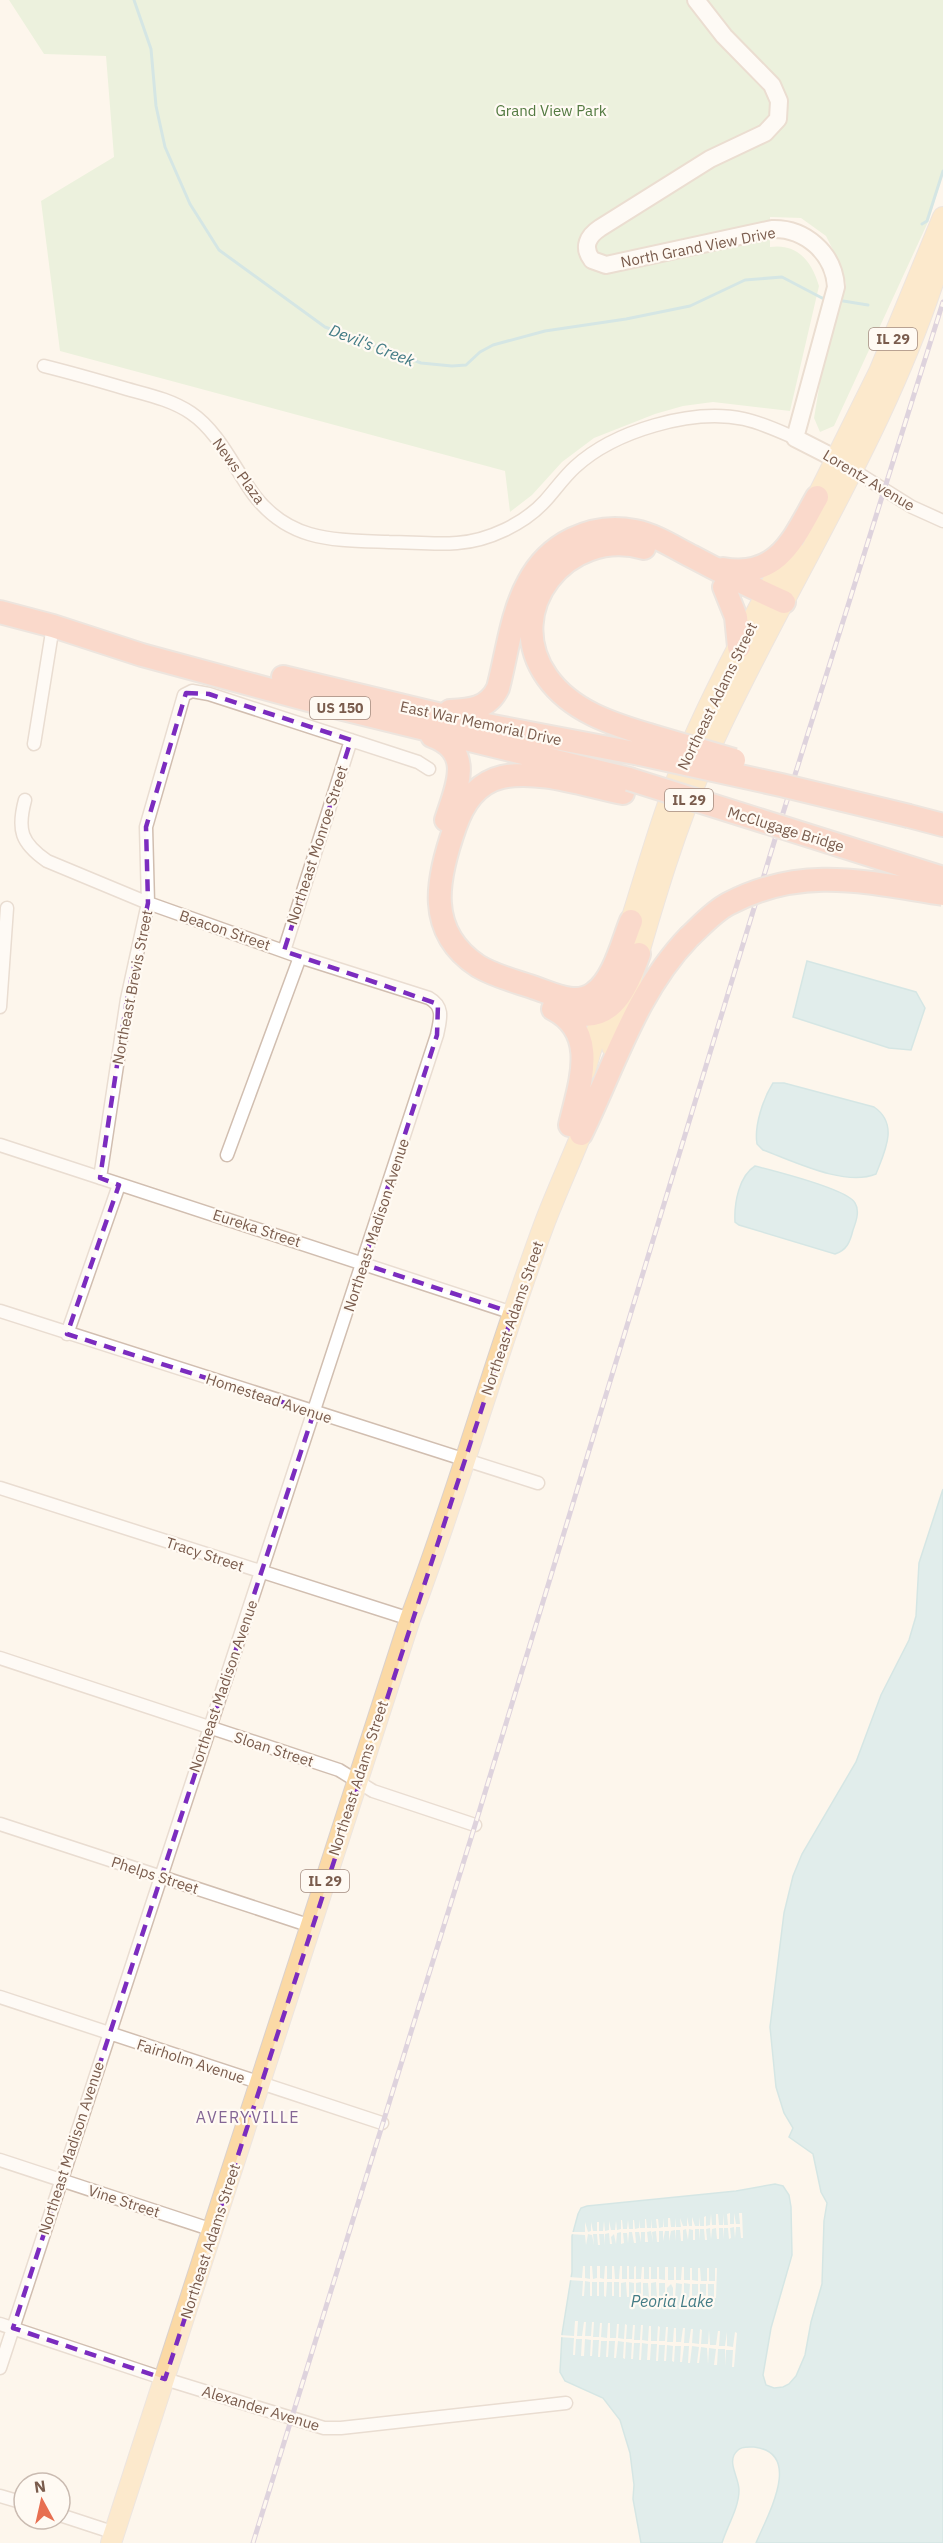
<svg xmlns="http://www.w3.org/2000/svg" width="943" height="2543" font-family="'IBM Plex Sans',sans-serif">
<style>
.green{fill:#d8ecc9}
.water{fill:#bfe3e8;stroke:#a5d3da;stroke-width:1.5}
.pier{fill:#fdf6ec}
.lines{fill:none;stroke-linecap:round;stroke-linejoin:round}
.stream{stroke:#a5d3da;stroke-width:3}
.street-casing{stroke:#d1beb0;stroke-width:15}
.secondary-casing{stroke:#d6c0b0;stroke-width:20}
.primary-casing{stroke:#dad1cd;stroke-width:22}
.highway-casing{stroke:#dad1cd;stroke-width:26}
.street{stroke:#fff;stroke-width:12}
.secondary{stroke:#fff;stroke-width:16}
.primary{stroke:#fbd9a5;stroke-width:20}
.highway{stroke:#f7b7a3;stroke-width:22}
.rail-casing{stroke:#b9a8c9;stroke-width:5}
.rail{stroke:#fffaf3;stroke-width:3;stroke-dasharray:9;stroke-linecap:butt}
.highway-bridge-casing{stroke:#dad1cd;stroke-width:26;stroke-linecap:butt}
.highway-bridge{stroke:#f7b7a3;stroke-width:22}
.marked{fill:none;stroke:#7b2cbf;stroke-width:4.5;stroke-dasharray:12 8;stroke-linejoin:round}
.labels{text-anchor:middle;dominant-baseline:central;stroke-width:4.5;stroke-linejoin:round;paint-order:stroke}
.shield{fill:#fffaf3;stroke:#a28b7f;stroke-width:1.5}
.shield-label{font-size:14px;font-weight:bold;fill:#7a5c4d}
.park-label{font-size:15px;fill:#537a41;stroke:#fffaf3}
.street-label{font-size:15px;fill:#7a5c4d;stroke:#fffaf3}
.water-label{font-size:16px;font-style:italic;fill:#437c86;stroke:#fffaf3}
.neighbourhood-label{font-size:16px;letter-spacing:1.5px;fill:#846695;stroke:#fffaf3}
</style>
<rect width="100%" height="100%" fill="#fdf6ec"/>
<path class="green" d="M9,0H943V174L928,222L834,426L820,432L814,418L821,376L846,284L842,268L826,236L801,218L770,217V247C798,243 812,262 819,286L790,411L713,402L683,406L655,414L594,438L562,462L532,495L510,512L505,471L60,351L41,201L114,157L106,56L44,54Z"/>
<path class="water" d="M807,961L916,992L925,1008L911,1050L889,1048L793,1017Z
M773,1083H784L874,1107C899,1124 885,1151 876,1174C845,1187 793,1161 763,1150L757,1144C754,1126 763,1099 773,1083Z
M755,1166C774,1171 848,1189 855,1203C860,1211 856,1222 853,1230C850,1242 847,1250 835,1254L739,1225L735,1222C734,1203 739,1176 755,1166Z
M943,1489V2543H756C767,2516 804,2453 754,2447C746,2447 739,2446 734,2455C729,2465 739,2479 739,2490C739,2508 727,2526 722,2543H641L633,2499L634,2485L630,2453L620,2420L603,2398L565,2381L560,2372L562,2334L572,2272V2236L578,2214L581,2208L587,2206L736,2191L775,2184L783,2186L789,2195L791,2207L792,2255L771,2328L763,2375L766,2385L774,2388L783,2387L789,2384L796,2376L805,2355L811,2322L822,2284L824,2221L827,2203L821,2192L813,2154L789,2137L793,2128L784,2113L776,2087L770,2027L784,1913L793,1876L802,1854L856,1762L881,1695L909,1640L916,1616L919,1563Z"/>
<path class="pier" d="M730,2213V2224H734V2213L736,2224H740L739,2213H742L743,2238H741L740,2227H736L735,2238L734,2227L730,2228L731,2238L729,2239L728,2228H724V2239L723,2228H719V2239H717L716,2228L712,2229L711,2239L710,2228L706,2229L707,2240H705L704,2229H700V2240L699,2229H695V2240H693V2230L689,2229L688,2240L686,2229L683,2230V2241H681L680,2230H676V2241L675,2230L671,2231L669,2241V2231H665L663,2241V2231H659V2242H657L656,2231L652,2232L653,2242L651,2231L647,2232L648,2242H645V2232H641V2242L639,2232H635L636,2243H634L632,2232H629L628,2243L627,2233H623L624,2243L621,2244V2232L617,2233L616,2244L614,2234L611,2237L612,2244H610L609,2233L605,2234L604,2245V2234H599L600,2245H598L597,2234H593L594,2245L592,2235L588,2234L586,2245L585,2235L570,2234L571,2232H585V2222L588,2232L591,2231V2222L593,2231H597V2222H599V2231H603L604,2221L605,2231L609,2230V2221L611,2230H615L616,2221L617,2230L621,2229V2220H622L623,2229H627L628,2220L629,2229H633V2220H634L635,2229L639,2228V2220L640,2228H645V2219H646L647,2228H651L652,2219V2228H657L656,2219H658L659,2228L663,2227V2218L664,2227H668V2218H670L671,2227H675L676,2218V2227H681L680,2218L683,2226H687V2217L689,2226H692V2217L695,2226H699V2217L700,2226H704V2217L706,2216V2226L710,2225L711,2214L712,2225H716V2214H718L719,2225H723V2214L724,2225H728L727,2214Z
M583,2266H585V2278L590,2279V2266H592L593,2279L597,2278V2266H600V2278L604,2279L605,2266H607V2279H612V2266H614L615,2279H619L620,2266H622V2279H627V2266H629V2279H634V2267L636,2266V2279H641L642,2267H644V2279H649V2267H651V2279H657V2267H659V2279L665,2280V2267H668V2280H674V2267H676V2280H681L682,2267H684V2280H690V2268H692V2280L698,2281V2268H700L701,2281H707V2268H709V2281H715V2268H717L716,2298H714V2284H708V2298H706V2284H700V2298H698V2284H692V2298H689L690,2284L684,2283V2298H681L682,2284L676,2283L675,2298H673V2288L671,2284L667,2288V2297H665V2283H659V2297H657L656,2282L651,2283V2297H649L648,2283H643V2297H641V2282L636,2283V2297H634V2283L629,2282V2297H627L626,2282L621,2283V2297H619V2282H614V2296H612V2282H607L606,2297L604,2296V2282H599V2296H597V2282H592V2296H590V2282L585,2281L584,2296H582L583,2281L568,2280L569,2277L582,2278Z
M575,2321H578L577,2336H582L584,2322H586L585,2336H591L592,2322H594L593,2337H599L600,2323H602L601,2337L607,2338L608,2323H610V2338H616L617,2324H619L618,2338L624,2339L625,2324L627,2325L626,2339H632L633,2325H635L634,2340H640L641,2325H643L642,2340L648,2341L649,2326H651V2341H657L658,2326L660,2327L659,2341H665L666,2327H668L667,2342H673L674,2328H676V2342H681L683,2328H685L684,2343H689L691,2329H693L692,2343L699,2344L700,2329L702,2330L701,2344H708L709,2330L710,2345H716L718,2331H720L719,2346H725L727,2332V2346L733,2347L735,2332L737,2333L734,2367H732L733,2350H726L725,2366V2349H718L717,2365H714L716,2349L709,2348L708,2364L707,2348L701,2347L699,2363H697L699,2347L692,2346L690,2363H688L689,2346H684L682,2362H680L681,2346H675L674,2362L672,2361L673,2346L667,2345L666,2361H664L665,2345H659L658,2361H656L657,2344H651L650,2360H647L648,2344L642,2343L641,2360H639L640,2343H634L633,2359H631L632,2343L626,2342L625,2359L623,2358L624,2342L618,2341L616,2358H614L615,2341H609L608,2357H606L607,2341H601L600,2357H598L599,2340H593L592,2356H590L591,2340L585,2339L584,2356H581L582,2339H576L575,2355H573L574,2338L559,2337V2335L574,2336Z"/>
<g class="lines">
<path class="stream" d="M134,0L151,49L156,106L165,147L190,204L219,250L325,327L421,363L452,366L466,365L480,352L493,345L545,331L626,319L690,306L745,280L782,277L822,298L828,299
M922,224L927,221L943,171
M837,300L868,305"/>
<g class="street-casing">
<path id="street" d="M44,366C72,373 100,381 127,389C149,395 172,400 191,413C219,432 234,468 254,495C290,542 334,540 389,542C411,542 434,545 457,543C488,541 524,524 545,501C555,490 564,477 575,467C614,431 692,408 744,419C762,423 779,431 795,438
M853,470L912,507L943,521
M34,744L53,626
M284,951L351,740
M0,1007L7,908
M0,1145L513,1313
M227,1155L300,957
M100,1178L127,999L148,903L146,827L184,695L192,691L209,694L418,762L429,769
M0,1311L538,1483
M67,1334L119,1185
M0,1488L410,1619
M0,1658L339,1770L373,1791L475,1825
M0,1824L311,1926
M0,1997L382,2123
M0,2160L213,2230
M0,2324L165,2379L324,2428H341L566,2403
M0,2368L437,1035C440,1020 445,1007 429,998L300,957L148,903L47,861C21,843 17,830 25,800
M0,2496L24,2503
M60,2515L115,2533"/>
</g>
<g class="secondary-casing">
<path id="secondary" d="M696,0L724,36L772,85L779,101L778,119L765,133L710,159L600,228C588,236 582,247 592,260L606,265L772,229C805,228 834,253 836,287L795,438L846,464"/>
</g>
<g class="primary-casing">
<path id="primary" d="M810,511L879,372L943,217
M626,936C646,874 663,810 689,749C719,679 757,612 792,545
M612,1047C642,944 669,836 715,738C790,576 892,425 943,251
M585,1071L606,999
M111,2543L410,1619C460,1488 496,1353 545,1222C558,1188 574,1154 587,1120"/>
</g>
<g class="highway-casing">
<path id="highway" d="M644,548C567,526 500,610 547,677C571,711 612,724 649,735
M723,569C779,579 794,537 817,497
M724,587L736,617L739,647
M0,612L53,626L142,655L323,704L629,779
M283,677L466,721L640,754
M450,711C470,710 488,709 498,688C507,654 511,614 528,583C548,544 591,522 635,531C656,535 675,548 693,557C723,573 753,588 784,602
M432,736C475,752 456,788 446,820
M623,793C586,786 539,769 502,777C476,783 463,804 455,827C437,878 425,931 478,966C496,977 519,982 538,989C555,995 577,1006 594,993C614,979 622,943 631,921
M909,816L943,825
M557,1006C565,1008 572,1012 580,1014C615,1020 630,979 639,954
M553,1009C600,1033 579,1085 570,1125
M581,1134C614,1067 636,992 689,937"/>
</g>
<use href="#street" class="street"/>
<use href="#secondary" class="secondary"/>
<use href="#primary" class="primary"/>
<use href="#highway" class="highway"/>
<g class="rail-casing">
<path id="rail" d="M253,2543L480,1809L779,826L943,302"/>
</g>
<use href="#rail" class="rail"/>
<g class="highway-bridge-casing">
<path id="highway-bridge" d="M649,735L734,760
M640,754L781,785L909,816
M629,779L943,878
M689,937C701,926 713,912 728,904C802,865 866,882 943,894"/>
</g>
<use href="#highway-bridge" class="highway-bridge"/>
</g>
<path d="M0 0H943V2543H0ZM186,693L209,694L351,740L284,951L438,1004L437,1035L363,1264L513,1313L165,2379L13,2328L314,1412L67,1334L119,1185L100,1178L127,999L148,903L146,827Z" fill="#fdf6ec" fill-opacity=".55" fill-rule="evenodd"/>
<path class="marked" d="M186,693L209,694L351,740L284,951L438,1004L437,1035L363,1264L513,1313L165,2379L13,2328L314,1412L67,1334L119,1185L100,1178L127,999L148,903L146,827Z"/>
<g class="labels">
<g class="shield">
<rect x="869" y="328" width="48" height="22" rx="4.5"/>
<rect x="310" y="697" width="60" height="22" rx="4.5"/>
<rect x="665" y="789" width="48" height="22" rx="4.5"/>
<rect x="301" y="1870" width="48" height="22" rx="4.5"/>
</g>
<g class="shield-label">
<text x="893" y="339">IL 29</text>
<text x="340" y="708">US 150</text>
<text x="689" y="800">IL 29</text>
<text x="325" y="1881">IL 29</text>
</g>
<g class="park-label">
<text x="551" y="110">Grand View Park</text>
</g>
<g class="street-label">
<text transform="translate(698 247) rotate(-11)">North Grand View Drive</text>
<text transform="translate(239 471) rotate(54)">News Plaza</text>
<text transform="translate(869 480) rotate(31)">Lorentz Avenue</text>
<text transform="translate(717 696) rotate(-64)">Northeast Adams Street</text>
<text transform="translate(481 723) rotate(12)">East War Memorial Drive</text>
<text transform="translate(786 829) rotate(17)">McClugage Bridge</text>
<text transform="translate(317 845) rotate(-72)">Northeast Monroe Street</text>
<text transform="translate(225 930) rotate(19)">Beacon Street</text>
<text transform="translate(132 987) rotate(-79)">Northeast Brevis Street</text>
<text transform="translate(376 1225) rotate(-72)">Northeast Madison Avenue</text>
<text transform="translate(257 1228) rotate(18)">Eureka Street</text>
<text transform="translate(512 1318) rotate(-71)">Northeast Adams Street</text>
<text transform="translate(269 1398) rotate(18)">Homestead Avenue</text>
<text transform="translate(205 1554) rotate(18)">Tracy Street</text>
<text transform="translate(223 1686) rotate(-71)">Northeast Madison Avenue</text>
<text transform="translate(274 1749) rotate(18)">Sloan Street</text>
<text transform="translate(358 1778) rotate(-72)">Northeast Adams Street</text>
<text transform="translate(155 1875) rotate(18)">Phelps Street</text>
<text transform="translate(191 2061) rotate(18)">Fairholm Avenue</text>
<text transform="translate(71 2148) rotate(-72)">Northeast Madison Avenue</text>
<text transform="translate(124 2201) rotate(18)">Vine Street</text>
<text transform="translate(210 2241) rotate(-72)">Northeast Adams Street</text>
<text transform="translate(261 2408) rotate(17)">Alexander Avenue</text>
</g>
<g class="water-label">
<text transform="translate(372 345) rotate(21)">Devil's Creek</text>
<text x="672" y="2301">Peoria Lake</text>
</g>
<g class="neighbourhood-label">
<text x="248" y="2117">AVERYVILLE</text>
</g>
</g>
<g transform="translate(42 2501) rotate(352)"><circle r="28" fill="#fffaf3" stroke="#cabbb1" stroke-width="1.5"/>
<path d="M0-4.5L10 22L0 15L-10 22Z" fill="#e76f51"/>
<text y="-9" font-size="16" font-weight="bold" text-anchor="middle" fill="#7a5c4d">N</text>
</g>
</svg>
